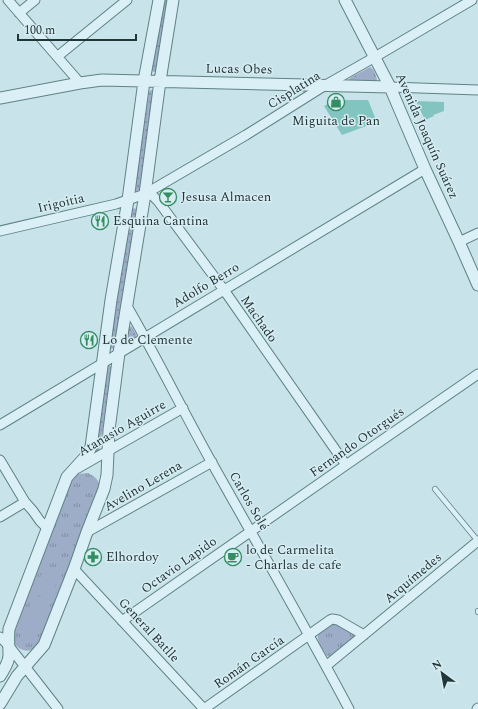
<svg xmlns="http://www.w3.org/2000/svg" width="478" height="709" font-family="Spectral,serif">
<style>
.grass{fill:url(#grass-dots)}
.park{fill:url(#park-tufts)}
.garden{fill:#9dacc7}
.building{fill:#81c4c0}
.lines{fill:none;stroke-linecap:round;stroke-linejoin:round}
.service-casing{stroke:#5f8284;stroke-width:6}
.minor-casing{stroke:#5f8284;stroke-width:11}
.tertiary-casing{stroke:#5f8284;stroke-width:13}
.service{stroke:#daf0f6;stroke-width:4.5}
.minor{stroke:#daf0f6;stroke-width:9}
.tertiary{stroke:#daf0f6;stroke-width:11}
.labels{text-anchor:middle;dominant-baseline:central;stroke-width:3;stroke-linejoin:round;paint-order:stroke}
.street-label{font-size:13px;fill:#213636;stroke:#d7ecf2}
.poi-label{font-size:13px;fill:#213636;stroke:#d7ecf2;text-anchor:start}
</style>
<defs>
<pattern id="grass-dots" width="8" height="8" patternUnits="userSpaceOnUse"><rect width="8" height="8" fill="#9dacc7"/><path d="M2 2h.1M6 6h.1" fill="none" stroke="#808da2" stroke-width="1.8" stroke-linecap="round"/></pattern>
<pattern id="park-tufts" width="24" height="20" patternUnits="userSpaceOnUse"><rect width="24" height="20" fill="#9dacc7"/><path d="M3 7l-1-3M5 7V3M7 7l1-3M15 17l-1-3M17 17v-4M19 17l1-3" fill="none" stroke="#808da2"/></pattern>
</defs>
<rect width="100%" height="100%" fill="#c8e3ea"/>
<path class="grass" d="M162,0H168L157,71L154,72L152,71L151,70Z
M150,90L154,91V92L140,188L139,190L136,191L134,188L149,92Z
M132,208L137,209L115,348L109,349L114,311Z
M130,326L132,327L137,336V337L128,344H126L128,328Z
M110,366L112,368L99,452L94,454L93,452L107,367Z"/>
<path class="park" d="M370,67C374,69 376,75 377,80L375,82L350,81L349,80L350,78Z
M88,473C95,477 98,478 100,487L41,641C35,649 29,654 19,648C17,646 14,644 13,641C12,638 13,634 12,631L72,477L78,474Z
M334,623H336L354,634L355,637L331,657L327,656C323,649 316,641 318,633Z"/>
<path class="garden" d="M45,565L61,572L50,600L34,594Z
M32,600L48,606L37,635L21,629Z"/>
<path class="building" d="M335,100H368L377,122L342,135L324,106Z
M416,101L444,102V111L433,115L434,116L425,120Z"/>
<g class="lines">
<g class="service-casing">
<path id="service" d="M435,489L478,541
M478,611V612"/>
</g>
<g class="minor-casing">
<path id="minor" d="M8,0L80,83
M19,13L35,0
M58,56L127,0
M390,87L478,90
M145,194L153,196L158,201L224,290L346,465
M0,231L116,204L145,194L246,135L324,86L375,57L472,0
M459,242L478,233
M127,306C157,358 183,411 212,463C258,545 305,626 349,709
M0,425L425,169
M0,460L25,502L33,511L40,521L47,528
M78,468L183,408
M0,517L25,502
M87,532L212,462
M74,569L204,709
M122,621L346,465L478,374
M0,637L9,646L58,709
M326,666L478,541
M204,709L330,620L332,619L338,620L364,635
M477,709L478,708"/>
</g>
<g class="tertiary-casing">
<path id="tertiary" d="M345,0L390,87L425,169L459,242L478,285
M0,98L80,83L102,80L390,87
M0,676C4,669 9,663 9,655C9,646 8,638 9,629L62,490L67,477L87,455L91,447L111,300L128,200L144,81L159,0
M0,704L17,676L44,645L74,569L87,532L104,489L107,475L109,430L119,353L145,194L160,81L173,0"/>
</g>
<use href="#service" class="service"/>
<use href="#minor" class="minor"/>
<use href="#tertiary" class="tertiary"/>
</g>
<defs>
<g id="shop-ring" transform="scale(0.9)"><circle r="9.5" fill="#d7ecf2" stroke="#358d62" stroke-width="1.5"/><path d="M-5-2.5h2.3a2.7 3.5 0 0 1 5.4 0H5L5.5 6h-11ZM-1.5-2.5h3a1.5 2.3 0 0 0-3 0Z" fill="#358d62"/></g>
<g id="bar-ring" transform="scale(0.9)"><circle r="9.5" fill="#d7ecf2" stroke="#358d62" stroke-width="1.5"/><path d="M-6-5H6L.8 .8V4.5H3.5V6h-7V4.5H-.8V.8Z" fill="#358d62"/></g>
<g id="restaurant-ring" transform="scale(0.9)"><circle r="9.5" fill="#d7ecf2" stroke="#358d62" stroke-width="1.5"/><path d="M-5-6h1v4h1v-4h1v4h1v-4h1v5L-1.5 .5V6h-2V.5L-5-1ZM5-6V6H3V1.5H1.5Q1.5-4 5-6Z" fill="#358d62"/></g>
<g id="pharmacy-ring" transform="scale(0.9)"><circle r="9.5" fill="#d7ecf2" stroke="#358d62" stroke-width="1.5"/><path d="M-2-6h4v4h4v4h-4v4h-4v-4h-4v-4h4Z" fill="#358d62"/></g>
<g id="cafe-ring" transform="scale(0.9)"><circle r="9.5" fill="#d7ecf2" stroke="#358d62" stroke-width="1.5"/><path d="M-5.5-4.5H6V0H3Q3 3.5 0 3.5H-2.5Q-5.5 3.5-5.5 0ZM3-3.2v2h1.7v-2ZM-6 4.5H4V6H-6Z" fill="#358d62"/></g>
</defs>
<g fill-rule="evenodd">
<use href="#shop-ring" x="336" y="102"/>
<use href="#bar-ring" x="168" y="197"/>
<use href="#restaurant-ring" x="100" y="221"/>
<use href="#restaurant-ring" x="89" y="340"/>
<use href="#pharmacy-ring" x="93" y="557"/>
<use href="#cafe-ring" x="233" y="557"/>
</g>
<g class="labels">
<g class="street-label">
<text transform="translate(239 69) rotate(1)">Lucas Obes</text>
<text transform="translate(294 90) rotate(-32)">Cisplatina</text>
<text transform="translate(427 136) rotate(66)">Avenida Joaquín Suárez</text>
<text transform="translate(61 203) rotate(-13)">Irigoitia</text>
<text transform="translate(206 285) rotate(-31)">Adolfo Berro</text>
<text transform="translate(259 319) rotate(55)">Machado</text>
<text transform="translate(122 428) rotate(-30)">Atanasio Aguirre</text>
<text transform="translate(357 442) rotate(-35)">Fernando Otorgués</text>
<text transform="translate(143 486) rotate(-30)">Avelino Lerena</text>
<text transform="translate(249 501) rotate(60)">Carlos Solé</text>
<text transform="translate(179 565) rotate(-35)">Octavio Lapido</text>
<text transform="translate(413 578) rotate(-40)">Arquímedes</text>
<text transform="translate(149 630) rotate(47)">General Batlle</text>
<text transform="translate(249 662) rotate(-35)">Román García</text>
</g>
<g class="poi-label">
<text x="336" y="121" text-anchor="middle">Miguita de Pan</text>
<text x="181" y="197">Jesusa Almacen</text>
<text x="113" y="221">Esquina Cantina</text>
<text x="102" y="340">Lo de Clemente</text>
<text x="246" y="550">lo de Carmelita<tspan x="246" dy="15">- Charlas de cafe</tspan></text>
<text x="106" y="557">Elhordoy</text>
</g>
</g>
<g transform="translate(442 673) rotate(328)" stroke="#d7ecf2" stroke-width="3" paint-order="stroke">
<path d="M0-3L7 15L0 10L-7 15Z" fill="#213636"/>
<text y="-6" font-size="11" font-weight="bold" text-anchor="middle" fill="#213636">N</text>
</g>
<path d="M18 34v6h118v-6" fill="none" stroke="#213636" stroke-width="2"/>
<text x="24" y="34" font-size="12" fill="#213636" stroke="#d7ecf2" stroke-width="3" paint-order="stroke">100 m</text>
</svg>
